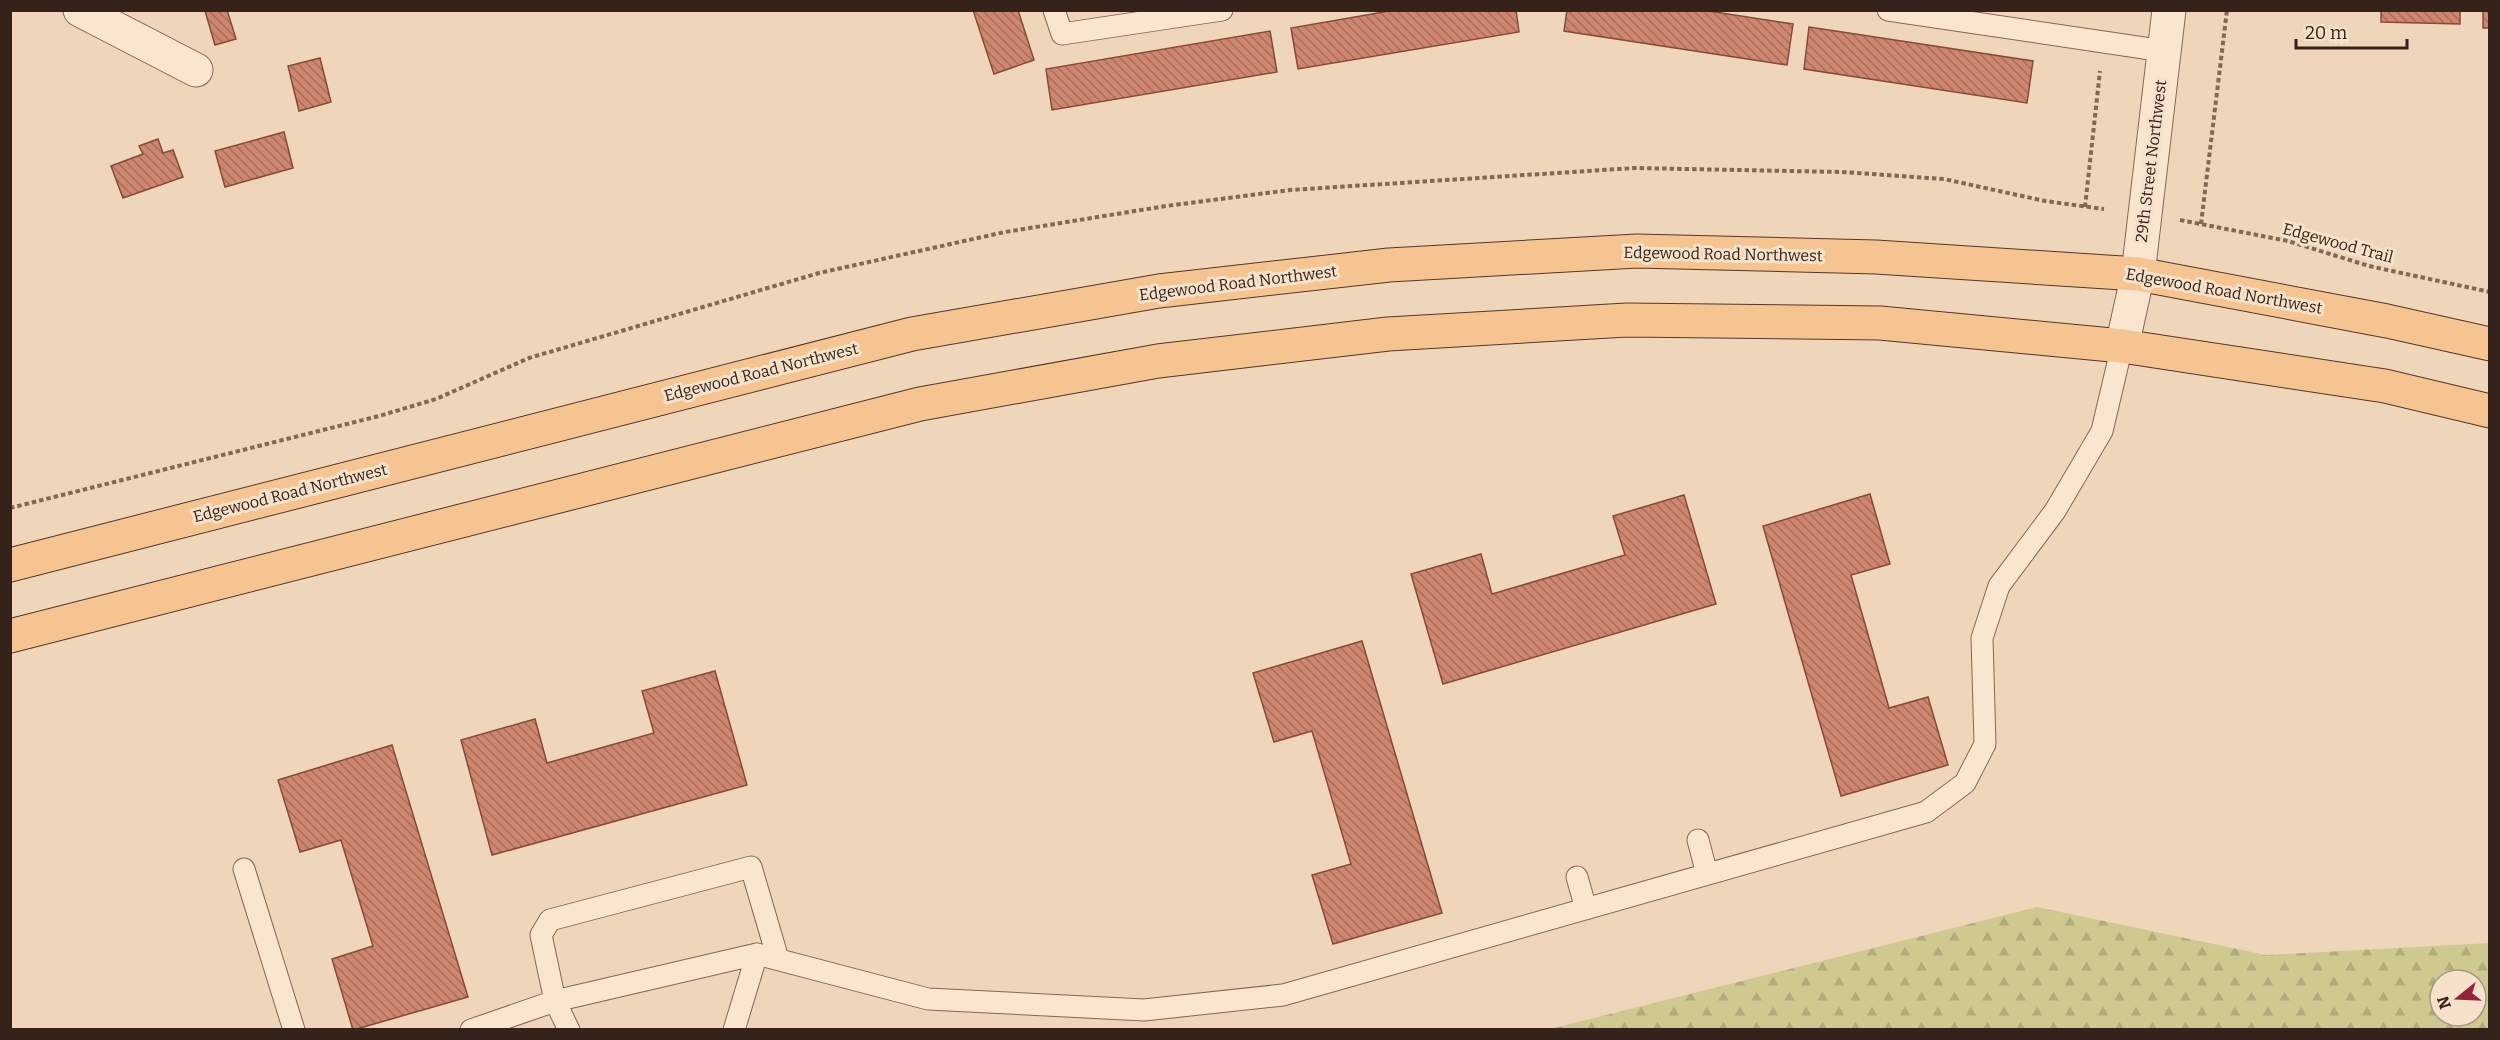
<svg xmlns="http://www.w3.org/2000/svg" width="2500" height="1040" font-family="Bitter,serif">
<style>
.forest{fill:url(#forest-firs);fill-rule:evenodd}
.building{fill:url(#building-back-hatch);stroke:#864a3a;stroke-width:1.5}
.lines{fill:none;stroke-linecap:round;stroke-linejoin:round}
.lane-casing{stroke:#866655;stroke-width:23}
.street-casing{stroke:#866655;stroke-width:35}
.primary-casing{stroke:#53362a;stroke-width:35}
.path{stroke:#866655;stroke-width:4;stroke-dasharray:4.5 3;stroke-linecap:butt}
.lane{stroke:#fae5ce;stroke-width:21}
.street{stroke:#fae5ce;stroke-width:33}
.primary{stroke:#f5c490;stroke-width:33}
.labels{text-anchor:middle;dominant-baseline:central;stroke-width:6;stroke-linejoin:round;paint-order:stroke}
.street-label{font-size:16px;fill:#35221a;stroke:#f6e2cb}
</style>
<defs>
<pattern id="forest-firs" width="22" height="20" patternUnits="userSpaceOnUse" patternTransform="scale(1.5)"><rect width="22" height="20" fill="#cdc98f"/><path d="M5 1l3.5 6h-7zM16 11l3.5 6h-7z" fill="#b1ac7b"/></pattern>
<pattern id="building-back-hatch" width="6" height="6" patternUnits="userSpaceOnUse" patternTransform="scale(1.5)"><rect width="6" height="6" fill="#cf866f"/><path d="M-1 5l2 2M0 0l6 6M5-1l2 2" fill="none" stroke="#a96d5a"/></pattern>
</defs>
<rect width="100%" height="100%" fill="#efd6bb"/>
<path class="forest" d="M2037,907L2266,955L2489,943V1029H1550ZM2440,980H2476V1016H2440Z"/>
<path class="building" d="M227,10L236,39L215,45L205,11Z
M973,10H1018L1034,60L994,74Z
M1395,10H1516L1519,32L1298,69L1291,28Z
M1567,10H1702L1793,24L1787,65L1564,31Z
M2381,10H2460V24L2381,22Z
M2483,10H2490V28H2483Z
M1809,27L2033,61L2027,103L1804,69Z
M1270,31L1277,72L1052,110L1046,69Z
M320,58L331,102L299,111L288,66Z
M284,132L293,168L225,187L215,151Z
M158,139L163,153L173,150L183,177L123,198L111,166L143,154L139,146Z
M1870,494L1890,564L1851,575L1889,708L1928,697L1948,765L1841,796L1763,526Z
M1684,495L1716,604L1443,684L1411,574L1481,554L1492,594L1625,555L1613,516Z
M1362,641L1442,913L1333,944L1312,875L1351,864L1312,731L1274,742L1253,673Z
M715,671L747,785L492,855L461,740L535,719L547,763L654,733L642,691Z
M392,745L468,997L353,1030L332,959L373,946L341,840L300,852L278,780Z"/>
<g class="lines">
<g class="lane-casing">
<path id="lane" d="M1054,10L1062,34L1222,10
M1888,10L2164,51
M1698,840L1707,874
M244,869L294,1030
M1577,877L1586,909
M471,1030L555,1001L757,954L928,999L1144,1010L1283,995L1926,812L1965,783L1985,744L1982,638L1999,586L2055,511L2102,431L2122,346
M569,1030L555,1001L541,935L550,920L751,867L778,959
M734,1030L757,954"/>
</g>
<g class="street-casing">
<path id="street" d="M80,10L196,70
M2122,346L2138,274L2169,10"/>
</g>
<g class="primary-casing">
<path id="primary" d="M10,565L912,334L1159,291L1389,265L1637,251L1876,257L2138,274L2387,321L2490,344
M10,636L920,404L1158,361L1388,334L1627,320L1880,323L2122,346L2385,386L2490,411"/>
</g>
<path class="path" d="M2085,207L2100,71
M2180,220L2288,241L2369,266L2490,292
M2201,224L2227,10
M10,508L379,416L436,399L529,358L819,273L1005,232L1166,206L1290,190L1635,168L1842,172L1944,179L2045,201L2104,209"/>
<use href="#lane" class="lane"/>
<use href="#street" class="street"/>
<use href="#primary" class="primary"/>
</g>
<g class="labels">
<g class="street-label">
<text transform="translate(2151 161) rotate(-83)">29th Street Northwest</text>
<text transform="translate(2338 243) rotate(15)">Edgewood Trail</text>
<text transform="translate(1723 254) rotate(1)">Edgewood Road Northwest</text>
<text transform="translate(1238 283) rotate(-7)">Edgewood Road Northwest</text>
<text transform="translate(2224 291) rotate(10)">Edgewood Road Northwest</text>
<text transform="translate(761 372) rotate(-14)">Edgewood Road Northwest</text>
<text transform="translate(290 493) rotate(-14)">Edgewood Road Northwest</text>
</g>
</g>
<rect width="2500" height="1040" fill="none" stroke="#35221a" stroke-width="24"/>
<g transform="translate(2458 998) rotate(252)"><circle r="28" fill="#f6e2cb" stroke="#a99584" stroke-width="1.5"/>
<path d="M0-4.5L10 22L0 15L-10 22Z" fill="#972338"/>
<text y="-9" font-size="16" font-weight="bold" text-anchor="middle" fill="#35221a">N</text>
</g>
<path d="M2296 39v9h111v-9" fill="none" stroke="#35221a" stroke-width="3"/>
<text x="2305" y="39" font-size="18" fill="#35221a" stroke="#f6e2cb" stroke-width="4.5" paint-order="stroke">20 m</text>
</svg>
